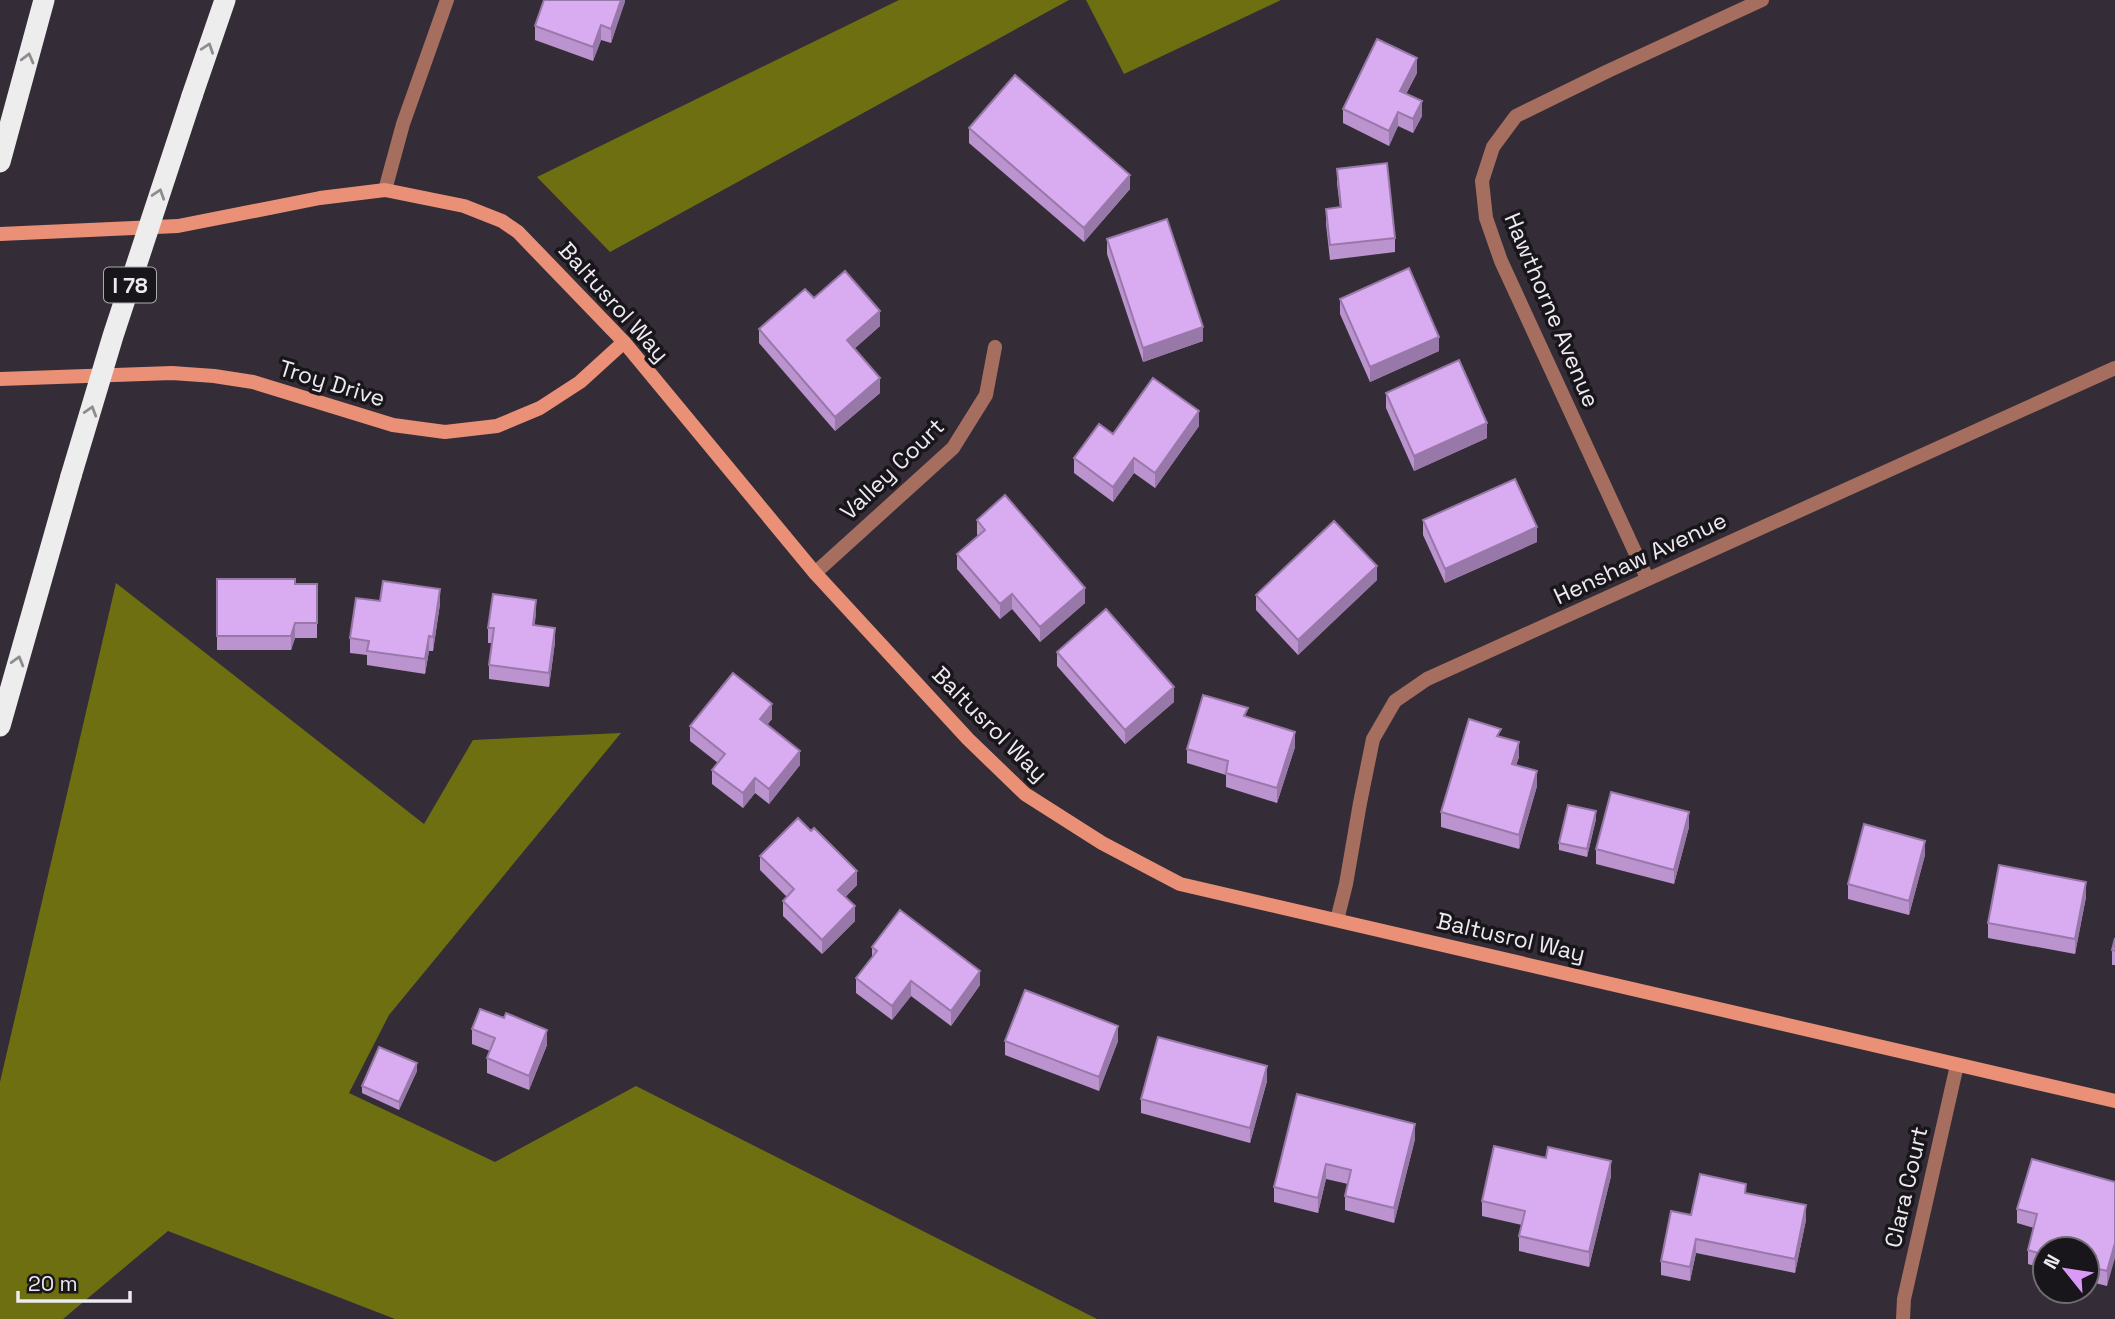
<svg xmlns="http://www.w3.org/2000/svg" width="2115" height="1319" font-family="'Space Grotesk',sans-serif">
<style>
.forest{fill:#6e6f11}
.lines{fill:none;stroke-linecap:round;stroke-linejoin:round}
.street{stroke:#a66e5e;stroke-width:14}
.secondary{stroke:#e99076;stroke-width:14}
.highway{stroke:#ededed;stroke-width:21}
.highway-bridge{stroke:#ededed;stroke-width:21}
.wall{fill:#bb93cf}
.shaded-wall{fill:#9878a9}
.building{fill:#d9abf1;stroke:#9878a9;stroke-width:2}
.oneway{stroke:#8e8c8e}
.labels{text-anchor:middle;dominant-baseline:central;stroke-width:7;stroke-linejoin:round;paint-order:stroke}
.shield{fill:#19161b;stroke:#aeaab1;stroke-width:2}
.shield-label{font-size:21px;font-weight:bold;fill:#eeeaf1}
.street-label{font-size:23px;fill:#eeeaf1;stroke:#19161b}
</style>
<rect width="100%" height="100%" fill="#342d37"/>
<path class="forest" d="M899,0H1069L610,252L537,177Z
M1086,0H1281L1124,74Z
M116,583L424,824L473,740L621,733L389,1015L349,1093L495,1162L636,1086L1097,1319H395L168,1231L63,1319H0V1082Z"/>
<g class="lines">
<path class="street" d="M385,190L403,124L447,0
M815,573L953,448L986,395L995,347
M1647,578L1501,261L1486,218L1482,181L1493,147L1516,116L1608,71L1762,0
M1337,920L1346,884L1360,803L1373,739L1395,701L1427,679L2115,368
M1903,1319L1904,1299L1957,1065"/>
<path class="secondary" d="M0,234L178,226L320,198L385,190L464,206L502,221L518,232L624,342L815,573L968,739L1025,794L1102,843L1180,884L2115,1101
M0,379L172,373L214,376L253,382L393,425L445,432L497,426L540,408L580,382L624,342"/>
<path class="highway" d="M192,96L225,0
M0,162L44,0
M0,726L71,476"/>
<path class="highway-bridge" d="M71,476L113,336L192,96"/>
</g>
<path class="wall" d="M625,0L611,43L601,40L593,61L535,40V26Z
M1417,73L1406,94L1422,116L1413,133L1398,126L1389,146L1343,123V109Z
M969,128L1130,189L1084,242L969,143Z
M1337,169L1395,238V252L1330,260L1326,224V209L1340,208L1337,183Z
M1107,239L1203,341L1143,362L1107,254Z
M814,298L880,326L854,349L880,393L835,431L759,343V329Z
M1340,299L1439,351L1370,382L1340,314Z
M1386,393L1487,438L1414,471L1386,408Z
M1199,426L1155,488L1134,473L1113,502L1074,473V458L1113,434Z
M977,520L1085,603L1040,642L1012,609L1000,619L957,569V554L978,536L977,534Z
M1423,520L1537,542L1445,583L1423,535Z
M217,579L295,584H317V638H295L291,650H217Z
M1377,580L1298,655L1256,610V595Z
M380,601L440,604L433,651H429L425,674L367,665V655L350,653V638Z
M536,614L534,625L555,642L549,687L489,679V665L492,643H488V628Z
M1057,652L1174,702L1125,744L1057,666Z
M1248,718L1295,747L1277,803L1226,787V775L1187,763V749Z
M772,719L767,725L800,765L769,804L755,793L743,808L712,784V770L718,763L690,741V726Z
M1501,737L1519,757L1516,765L1537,786L1519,849L1441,827V812Z
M1596,819L1587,857L1559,850V843Z
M1689,827L1674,884L1596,864V849Z
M1925,855L1909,915L1848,899V884Z
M760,856L857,885L845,897L855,921L822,954L783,916V901L787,897L760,870Z
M2086,897L2075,954L1988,938V923Z
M2115,938V965H2112V950Z
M872,947L980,985L951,1026L911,996L892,1020L856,993V978L872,957Z
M504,1018L547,1045L529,1090L487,1073V1058L490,1051L472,1044V1029Z
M1005,1041H1118L1099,1091L1005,1055Z
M417,1071L399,1110L362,1093V1086Z
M1267,1081L1250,1143L1141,1113V1099Z
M1297,1094L1415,1139L1394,1223L1345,1210V1196L1348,1184L1326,1179L1318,1213L1274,1202V1187Z
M1611,1176L1589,1267L1519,1251V1236L1522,1225L1482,1216V1201Z
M2115,1182L2107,1286L2087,1281V1249H2045V1269L2028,1264V1250L2034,1228L2017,1223V1209Z
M1746,1193L1806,1220L1795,1273L1696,1253L1690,1281L1661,1275V1261L1691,1215Z"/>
<path class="shaded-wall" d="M621,0H625V2L611,43V29Z
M601,25V40L593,61V47Z
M1417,58V73L1400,106V91Z
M1422,101V116L1413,133V119Z
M1398,112V126L1389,146V131Z
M1130,175V189L1084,242V228Z
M880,311V326L847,355V340Z
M1203,327V341L1143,362V348Z
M1439,337V351L1370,382V367Z
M880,378V393L835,431V417Z
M1199,411V426L1155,488V473Z
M1487,423V438L1414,471V456Z
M1134,458V473L1113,502V487Z
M1537,527V542L1445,583V569Z
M1377,566V580L1298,655V640Z
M1085,588V603L1040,642V627Z
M440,589V604L433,651V637Z
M1012,594V609L1000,619V604Z
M536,600V614L533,640V625Z
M295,623V638L291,650V636Z
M555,628V642L549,687V673Z
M429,636V651L425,674V659Z
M1174,687V702L1125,744V730Z
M772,704V719L760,734V719Z
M1295,732V747L1277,803V788Z
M1519,742V757L1512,778V764Z
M800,751V765L769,804V789Z
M1537,771V786L1519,849V835Z
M755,778V793L743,808V793Z
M1596,811V819L1587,857V849Z
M1689,812V827L1674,884V870Z
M1925,841V855L1909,915V901Z
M857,871V885L838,905V890Z
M2086,882V897L2075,954V939Z
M855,906V921L822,954V940Z
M980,971V985L951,1026V1011Z
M911,981V996L892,1020V1006Z
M1118,1026V1041L1099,1091V1077Z
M547,1030V1045L529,1090V1076Z
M417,1063V1071L399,1110V1102Z
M1267,1066V1081L1250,1143V1128Z
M1415,1124V1139L1394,1223V1208Z
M1611,1161V1176L1589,1267V1252Z
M1326,1164V1179L1318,1213V1198Z
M1806,1205V1220L1795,1273V1259Z
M1696,1239V1253L1690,1281V1267Z
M2115,1243V1258L2107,1286V1271Z"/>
<path class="building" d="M544,0H621L611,29L601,25L593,47L535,26Z
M1377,39L1417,58L1400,91L1422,101L1413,119L1398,112L1389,131L1343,109Z
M1015,75L1130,175L1084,228L969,128Z
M1387,163L1395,238L1330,245L1326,209L1341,207L1337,169Z
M1167,219L1203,327L1143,348L1107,239Z
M1409,268L1439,337L1370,367L1340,299Z
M845,271L880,311L847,340L880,378L835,417L759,329L805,289L814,298Z
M1459,360L1487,423L1414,456L1386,393Z
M1153,378L1199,411L1155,473L1134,458L1113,487L1074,458L1099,424L1113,434Z
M1515,479L1537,527L1445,569L1423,520Z
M1005,495L1085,588L1040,627L1012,594L1000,604L957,554L985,530L977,520Z
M1334,521L1377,566L1298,640L1256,595Z
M217,579H295V584H317V623H295L291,636H217Z
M383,581L440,589L433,637L429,636L425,659L367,651L369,641L350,638L356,598L380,601Z
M493,594L536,600L533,625L555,628L549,673L489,665L494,628H488Z
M1106,609L1174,687L1125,730L1057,652Z
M733,673L772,704L760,719L800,751L769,789L755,778L743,793L712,770L725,754L690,726Z
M1203,695L1248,708L1244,716L1295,732L1277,788L1226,773L1228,761L1187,749Z
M1469,719L1501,729L1497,736L1519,742L1512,764L1537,771L1519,835L1441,812Z
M1611,792L1689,812L1674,870L1596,849Z
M1568,805L1596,811L1587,849L1559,843Z
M798,818L811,831L814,828L857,871L838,890L855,906L822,940L783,901L794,889L760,856Z
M1864,824L1925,841L1909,901L1848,884Z
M1999,865L2086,882L2075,939L1988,923Z
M900,910L980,971L951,1011L911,981L892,1006L856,978L877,951L872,947Z
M2115,938V951L2112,950Z
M1025,990L1118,1026L1099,1077L1005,1041Z
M480,1009L504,1018L506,1013L547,1030L529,1076L487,1058L495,1038L472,1029Z
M1158,1037L1267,1066L1250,1128L1141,1099Z
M379,1047L417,1063L399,1102L362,1086Z
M1297,1094L1415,1124L1394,1208L1345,1196L1351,1170L1326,1164L1318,1198L1274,1187Z
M1494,1146L1546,1158L1548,1147L1611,1161L1589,1252L1519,1236L1525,1211L1482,1201Z
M2032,1159L2115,1182V1243L2107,1271L2087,1266V1249H2045V1255L2028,1250L2037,1214L2017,1209Z
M1700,1174L1746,1184L1745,1193L1806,1205L1795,1259L1696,1239L1690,1267L1661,1261L1671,1211L1691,1215Z"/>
<defs><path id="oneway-chevron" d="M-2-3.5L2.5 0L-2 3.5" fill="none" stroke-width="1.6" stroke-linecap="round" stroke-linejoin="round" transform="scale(1.75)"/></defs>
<g class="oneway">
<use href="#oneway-chevron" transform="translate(208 48) rotate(-71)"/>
<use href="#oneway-chevron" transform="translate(28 58) rotate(-75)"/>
<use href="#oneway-chevron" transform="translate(159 194) rotate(-72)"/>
<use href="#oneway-chevron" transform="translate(91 411) rotate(-73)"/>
<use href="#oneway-chevron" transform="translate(18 661) rotate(-74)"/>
</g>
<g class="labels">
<rect class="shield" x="104" y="267.5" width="52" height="35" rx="5"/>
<g class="shield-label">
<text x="130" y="285">I 78</text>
</g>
<g class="street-label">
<text transform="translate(614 302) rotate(48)">Baltusrol Way</text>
<text transform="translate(1552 310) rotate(67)">Hawthorne Avenue</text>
<text transform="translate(332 383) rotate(17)">Troy Drive</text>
<text transform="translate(892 469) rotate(-44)">Valley Court</text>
<text transform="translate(1640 558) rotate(-25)">Henshaw Avenue</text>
<text transform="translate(990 724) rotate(45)">Baltusrol Way</text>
<text transform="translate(1511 937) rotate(13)">Baltusrol Way</text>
<text transform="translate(1906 1187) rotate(-77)">Clara Court</text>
</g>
</g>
<g transform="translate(2066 1270) rotate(300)"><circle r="33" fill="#19161b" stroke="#6e6b71" stroke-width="2"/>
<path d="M0-5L12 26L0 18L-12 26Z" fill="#d99af7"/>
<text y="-10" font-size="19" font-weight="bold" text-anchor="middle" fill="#eeeaf1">N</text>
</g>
<path d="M18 1291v10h112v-10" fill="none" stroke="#eeeaf1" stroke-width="3.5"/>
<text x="28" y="1291" font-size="21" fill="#eeeaf1" stroke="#19161b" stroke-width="5" paint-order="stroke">20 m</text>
</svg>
